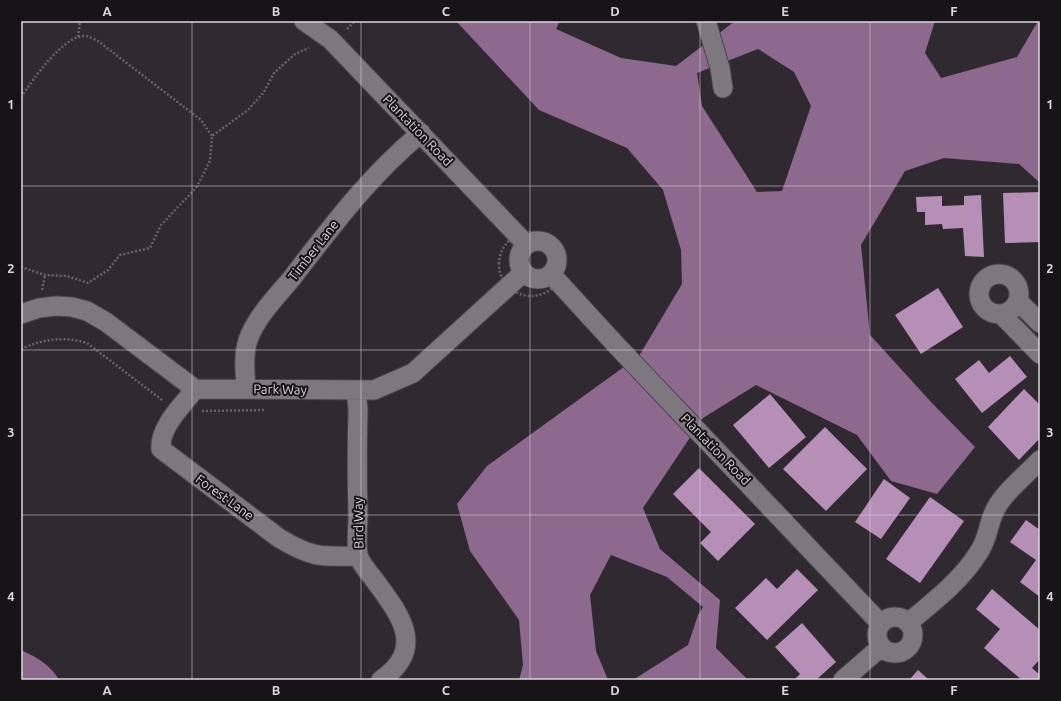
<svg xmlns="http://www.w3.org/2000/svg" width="1061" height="701" font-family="Ubuntu,sans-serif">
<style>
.water{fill:#8c698d;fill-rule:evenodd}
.building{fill:#b58fb6}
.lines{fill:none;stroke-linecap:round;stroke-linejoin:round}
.minor-casing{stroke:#4a464a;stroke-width:21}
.path{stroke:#686368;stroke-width:2.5;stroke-dasharray:2 2;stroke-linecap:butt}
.minor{stroke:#7d787d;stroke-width:19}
.grid{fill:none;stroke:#dad7da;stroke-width:1;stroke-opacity:0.55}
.labels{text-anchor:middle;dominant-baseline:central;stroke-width:4;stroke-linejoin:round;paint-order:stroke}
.street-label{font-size:13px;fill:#dad7da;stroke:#161416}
.neatline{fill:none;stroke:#dad7da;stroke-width:1.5}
.grid-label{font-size:13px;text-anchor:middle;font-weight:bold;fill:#dad7da}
</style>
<rect width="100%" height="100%" fill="#2f2a2f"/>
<path class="water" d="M456,21H560L556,29L621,58L676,66L735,21H935L925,53L941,78L1017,57L1038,21H1040V183L1019,164L944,158L905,171L861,245L870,335L931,402L975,447L937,494L891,481L857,435L756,385L703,418L643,508L660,549L720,600L716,648L748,680H633L688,645L698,615L703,607L667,577L611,555L590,595L596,651L608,680H519L523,665L519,620L470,551L457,504L487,466L639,356L682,284L681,250L663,190L627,148L539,110ZM758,49L794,72L811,106L782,191L757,192L702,106L697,73Z
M21,650C36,657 51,665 59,680H21Z"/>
<path class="building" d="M1040,192V242L1005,243L1003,193Z
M981,195L984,257L965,256L963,228L943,229L942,224L925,225V212H917L916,197L942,196V206L964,205V196Z
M938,288L963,327L921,354L895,315Z
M1010,356L1027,377L982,413L955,379L979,360L989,373Z
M1024,389L1040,405V438L1019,460L988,427Z
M770,394L806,437L769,468L733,425Z
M825,427L867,469L826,511L783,469Z
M699,468L755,524L718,561L700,543L711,532L673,494Z
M884,479L910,498L881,539L855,522Z
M930,497L964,521L920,583L886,559Z
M1026,520L1040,530V597L1020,582L1036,560L1010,542Z
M797,569L818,590L767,640L735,608L766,578L777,589Z
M992,589L1040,630V659L1032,668L1040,675V680H1022L984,648L1000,629L976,609Z
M802,623L836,662L816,680H794L800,674L775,647Z
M918,670L929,680H909Z"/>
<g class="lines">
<g class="minor-casing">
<path id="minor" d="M304,21L330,39L527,245
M706,21L720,68L723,88
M519 260a19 19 0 1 1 38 0a19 19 0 1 1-38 0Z
M979 294a20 20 0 1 1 40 0a20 20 0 1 1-40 0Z
M551,274L617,346L881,624
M1018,301L1040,323
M21,314L39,308L56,306L72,307L87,311L106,322L195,389L374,390L413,373L524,272
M1001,314L1040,354
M246,388C245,372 243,355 248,340C256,317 277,296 292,278C332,226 370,175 421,133
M195,389C183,405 159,427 161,449L279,538C312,558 321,557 358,556
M356,391L358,409C357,445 357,480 358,515C358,528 356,542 358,555C360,562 368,572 373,578C397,611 429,647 381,680
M877 635a18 18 0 1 1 36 0a18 18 0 1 1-36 0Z
M908,623C933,602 961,581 979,552C988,539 988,524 995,510C1004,492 1026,475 1040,460
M843,680L881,647"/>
</g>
<path class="path" d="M347,29L355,21
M78,37L80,21
M21,97C33,80 64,33 87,36C91,37 95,40 98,41L201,120L212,136
M499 264a32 32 0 1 1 64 0a32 32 0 1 1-64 0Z
M21,267L45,275L67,276L88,283L108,270L120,255L150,248L161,225L196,188L210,161L212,136L248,110L264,92L274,73L295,54L309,48
M42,290L45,275
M21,349C43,339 64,336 87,343L162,400
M202,411L265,410"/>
<use href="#minor" class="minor"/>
</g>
<path class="grid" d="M192,21V680M361,21V680M530,21V680M700,21V680M870,21V680M21,186H1040M21,350H1040M21,515H1040"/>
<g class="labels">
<g class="street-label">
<text transform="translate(418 130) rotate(46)">Plantation Road</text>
<text transform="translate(313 250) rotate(-52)">Timber Lane</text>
<text transform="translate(280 389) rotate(1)">Park Way</text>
<text transform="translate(716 449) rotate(46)">Plantation Road</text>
<text transform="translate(225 497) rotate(36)">Forest Lane</text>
<text transform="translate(358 523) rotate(-91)">Bird Way</text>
</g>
</g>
<rect width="1061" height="701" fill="none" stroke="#161416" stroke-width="44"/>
<rect x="22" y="22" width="1017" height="657" class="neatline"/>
<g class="grid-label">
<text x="107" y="16">A</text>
<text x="276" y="16">B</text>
<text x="446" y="16">C</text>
<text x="615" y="16">D</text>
<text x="785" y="16">E</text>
<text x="954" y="16">F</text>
<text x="11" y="109">1</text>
<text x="1050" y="109">1</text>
<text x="11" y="273">2</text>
<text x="1050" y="273">2</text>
<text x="11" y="437">3</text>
<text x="1050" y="437">3</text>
<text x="11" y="601">4</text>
<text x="1050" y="601">4</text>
<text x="107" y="695">A</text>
<text x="276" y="695">B</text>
<text x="446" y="695">C</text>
<text x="615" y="695">D</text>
<text x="785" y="695">E</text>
<text x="954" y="695">F</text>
</g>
</svg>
